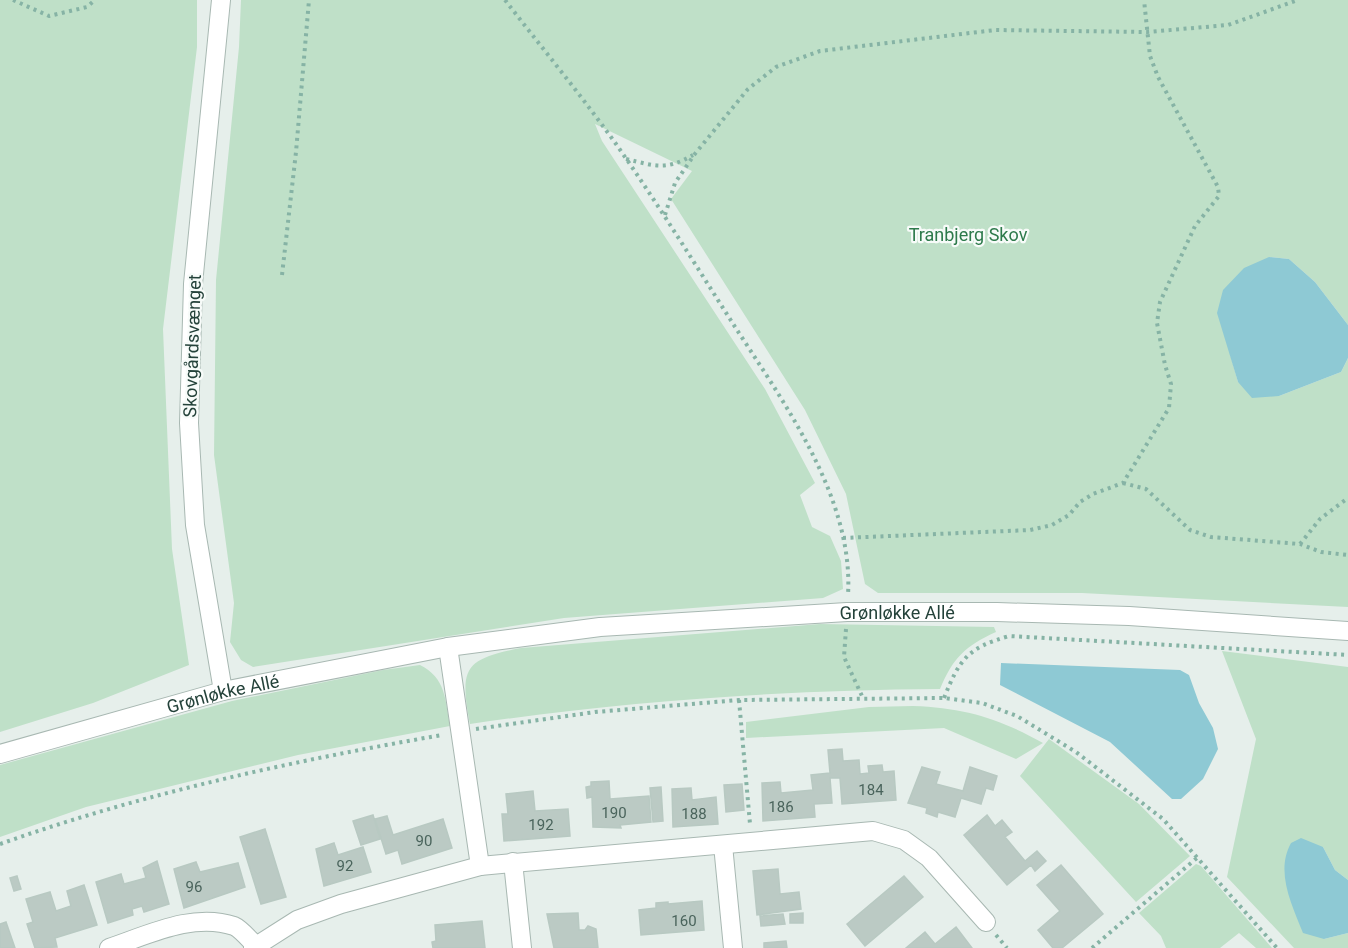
<svg xmlns="http://www.w3.org/2000/svg" width="1348" height="948" font-family="Roboto,sans-serif">
<style>
.green{fill:#bfe0c8}
.water{fill:#8ec9d4}
.building{fill:#bbcac4;stroke:#b8c9c2;stroke-width:1.5}
.lines{fill:none;stroke-linecap:round;stroke-linejoin:round}
.minor-casing{stroke:#a8b8b2;stroke-width:20}
.path{stroke:#86b3a5;stroke-width:4;stroke-dasharray:3 4.5;stroke-linecap:butt}
.minor{stroke:#fff;stroke-width:18}
.labels{text-anchor:middle;dominant-baseline:central;stroke-width:4.5;stroke-linejoin:round;paint-order:stroke}
.number-label{font-size:15px;fill:#4a645c}
.park-label{font-size:18px;fill:#2d7a4b;stroke:#f7fbf9}
.street-label{font-size:18px;fill:#24423a;stroke:#f7fbf9}
</style>
<rect width="100%" height="100%" fill="#e6efeb"/>
<path class="green" d="M0,0H197V47L163,329L172,549L189,665L93,703L0,732Z
M241,0H1348V325L1315,282L1289,259L1269,257L1230,354L1238,382L1279,396L1341,372L1348,358V607L1082,593H878L865,584L846,494L805,410L671,199L692,171L595,124L602,141L765,389L815,483L800,495L812,527L830,536L841,561L843,589L823,598L564,618L253,667L241,660L230,642L234,603L214,455L216,280L239,47Z
M820,624L994,627L996,632C965,646 953,658 940,689C783,690 626,701 470,724C459,667 465,659 521,648Z
M1222,651L1348,667V880L1335,870L1323,847L1324,939L1348,933V948H1294L1227,877L1256,739Z
M420,665C446,678 445,699 450,726L298,755L86,807L0,837V765L232,701L383,670Z
M913,706C965,708 998,718 1043,743L1016,759L944,728L746,738V722L869,707Z
M1049,739L1139,804L1190,856L1136,902L1020,776Z
M1196,864L1201,866L1272,948H1256L1239,933L1220,948H1166L1161,936L1139,913Z"/>
<path class="water" d="M1269,257L1289,259L1315,282L1348,325V358L1341,372L1279,396L1252,398L1238,382L1217,313L1223,290L1244,268Z
M1001,663L1180,670L1189,675L1199,703L1213,728L1218,749L1203,779L1181,799H1172L1110,742L1000,685Z
M1301,838L1323,847L1335,870L1348,880V933L1324,939L1303,933C1292,905 1275,872 1291,843Z"/>
<path class="building" d="M842,749L843,761L859,760L860,774L869,773L868,766L882,765L883,772L894,771L896,800L842,804L840,778H830L832,803L814,804L815,817L763,821L762,783L780,782L781,793L813,790L811,775L830,773L828,750Z
M922,767L940,772L936,784L963,791L970,767L997,776L993,790L986,788L981,804L961,798L955,817L938,812L937,817L926,813L927,808L908,803Z
M609,781L610,799L649,796L651,822L620,825L621,828L593,827L592,797L587,798L586,787L591,786V782Z
M742,784L744,810L726,812L724,785Z
M661,787L663,821L653,822L650,788Z
M691,788L692,800L716,797L718,824L673,827L672,789Z
M533,791L535,811L568,809L570,836L504,841L502,814H508L506,794Z
M373,815L380,839L361,845L353,821Z
M987,815L995,826L1002,820L1012,832L1005,837L1025,861L1037,851L1046,861L1035,871L1031,865L1007,885L964,835Z
M387,816L393,835L443,819L452,848L402,864L398,850L386,854L375,819Z
M265,829L286,897L261,904L240,837Z
M334,843L338,855L363,847L371,872L324,886L316,849Z
M157,861L169,904L144,912L142,906L132,909L133,915L108,923L96,882L121,874L124,884L146,878L143,868Z
M196,862L200,872L238,863L245,887L184,908L174,869Z
M1061,865L1103,914L1062,948H1053L1038,930L1060,911L1037,885Z
M778,869L780,894L799,892L801,909L757,915L753,871Z
M17,876L21,889L14,891L10,878Z
M904,876L923,897L865,946L847,924Z
M84,885L97,925L55,938L57,947L35,948L27,924L33,922L26,899L50,892L56,911L71,906L67,891Z
M702,901L704,930L641,935L639,910L656,908V903L668,902V904Z
M578,913L579,930H585L588,926L596,929L598,948H554L547,914Z
M803,913V923H790V914Z
M783,914L785,924L761,926L760,916Z
M482,921L485,948H433L432,942L436,941L435,925Z
M6,922L15,948H0V924Z
M956,927L972,948H906L925,932L935,944Z
M786,941L787,948H764V943Z"/>
<g class="lines">
<g class="minor-casing">
<g id="minor">
<path d="M221,0L193,284L189,423L195,525L223,691"/>
<path d="M448,647L480,866"/>
<path id="s1" d="M0,754L223,691L448,647L600,627L847,612H997L1129,616L1348,631"/>
<path d="M723,845L733,948"/>
<path d="M513,862L522,948"/>
<path d="M109,948C148,935 193,912 234,926C241,929 249,939 255,945"/>
<path d="M253,948L297,920L341,904L480,866L873,831L904,840L929,858L986,922"/>
</g>
</g>
<path class="path" d="M13,0L49,16L87,7L95,0
M505,0C542,48 581,95 616,144C656,201 693,261 730,319C781,399 854,496 848,595
M626,159C656,166 665,171 693,155
M665,215L675,183L694,155L748,89L776,67L820,51L995,30L1147,32L1228,25L1298,0
M282,275L296,152L309,0
M1123,483L1146,489L1190,530L1211,537L1300,544L1321,552L1348,555
M843,538L1030,530L1052,525L1069,515L1080,502L1093,494L1123,483L1169,408L1171,384L1165,365L1157,323L1160,302L1195,226L1219,196L1218,187L1158,77L1150,56L1144,0
M1300,544L1320,519L1348,498
M846,629L844,657L862,696
M944,698C960,658 968,648 1009,636L1348,655
M739,700L750,824
M476,729L595,712L739,700L944,698L982,703L1017,716L1076,752L1163,819L1277,948
M0,844C144,793 292,761 442,735
M996,935L1007,948
M1092,948L1198,857"/>
<use href="#minor" class="minor"/>
</g>
<g class="labels">
<g class="number-label">
<text x="871" y="790">184</text>
<text x="781" y="807">186</text>
<text x="614" y="813">190</text>
<text x="694" y="814">188</text>
<text x="541" y="825">192</text>
<text x="424" y="841">90</text>
<text x="345" y="866">92</text>
<text x="194" y="887">96</text>
<text x="684" y="921">160</text>
</g>
<g class="park-label">
<text x="968" y="234">Tranbjerg Skov</text>
</g>
<g class="street-label">
<text transform="translate(192 346) rotate(-88)">Skovgårdsvænget</text>
<text stroke="none"><textPath href="#s1" startOffset="912">Grønløkke Allé</textPath></text>
<text stroke="none"><textPath href="#s1" startOffset="231">Grønløkke Allé</textPath></text>
</g>
</g>
</svg>
